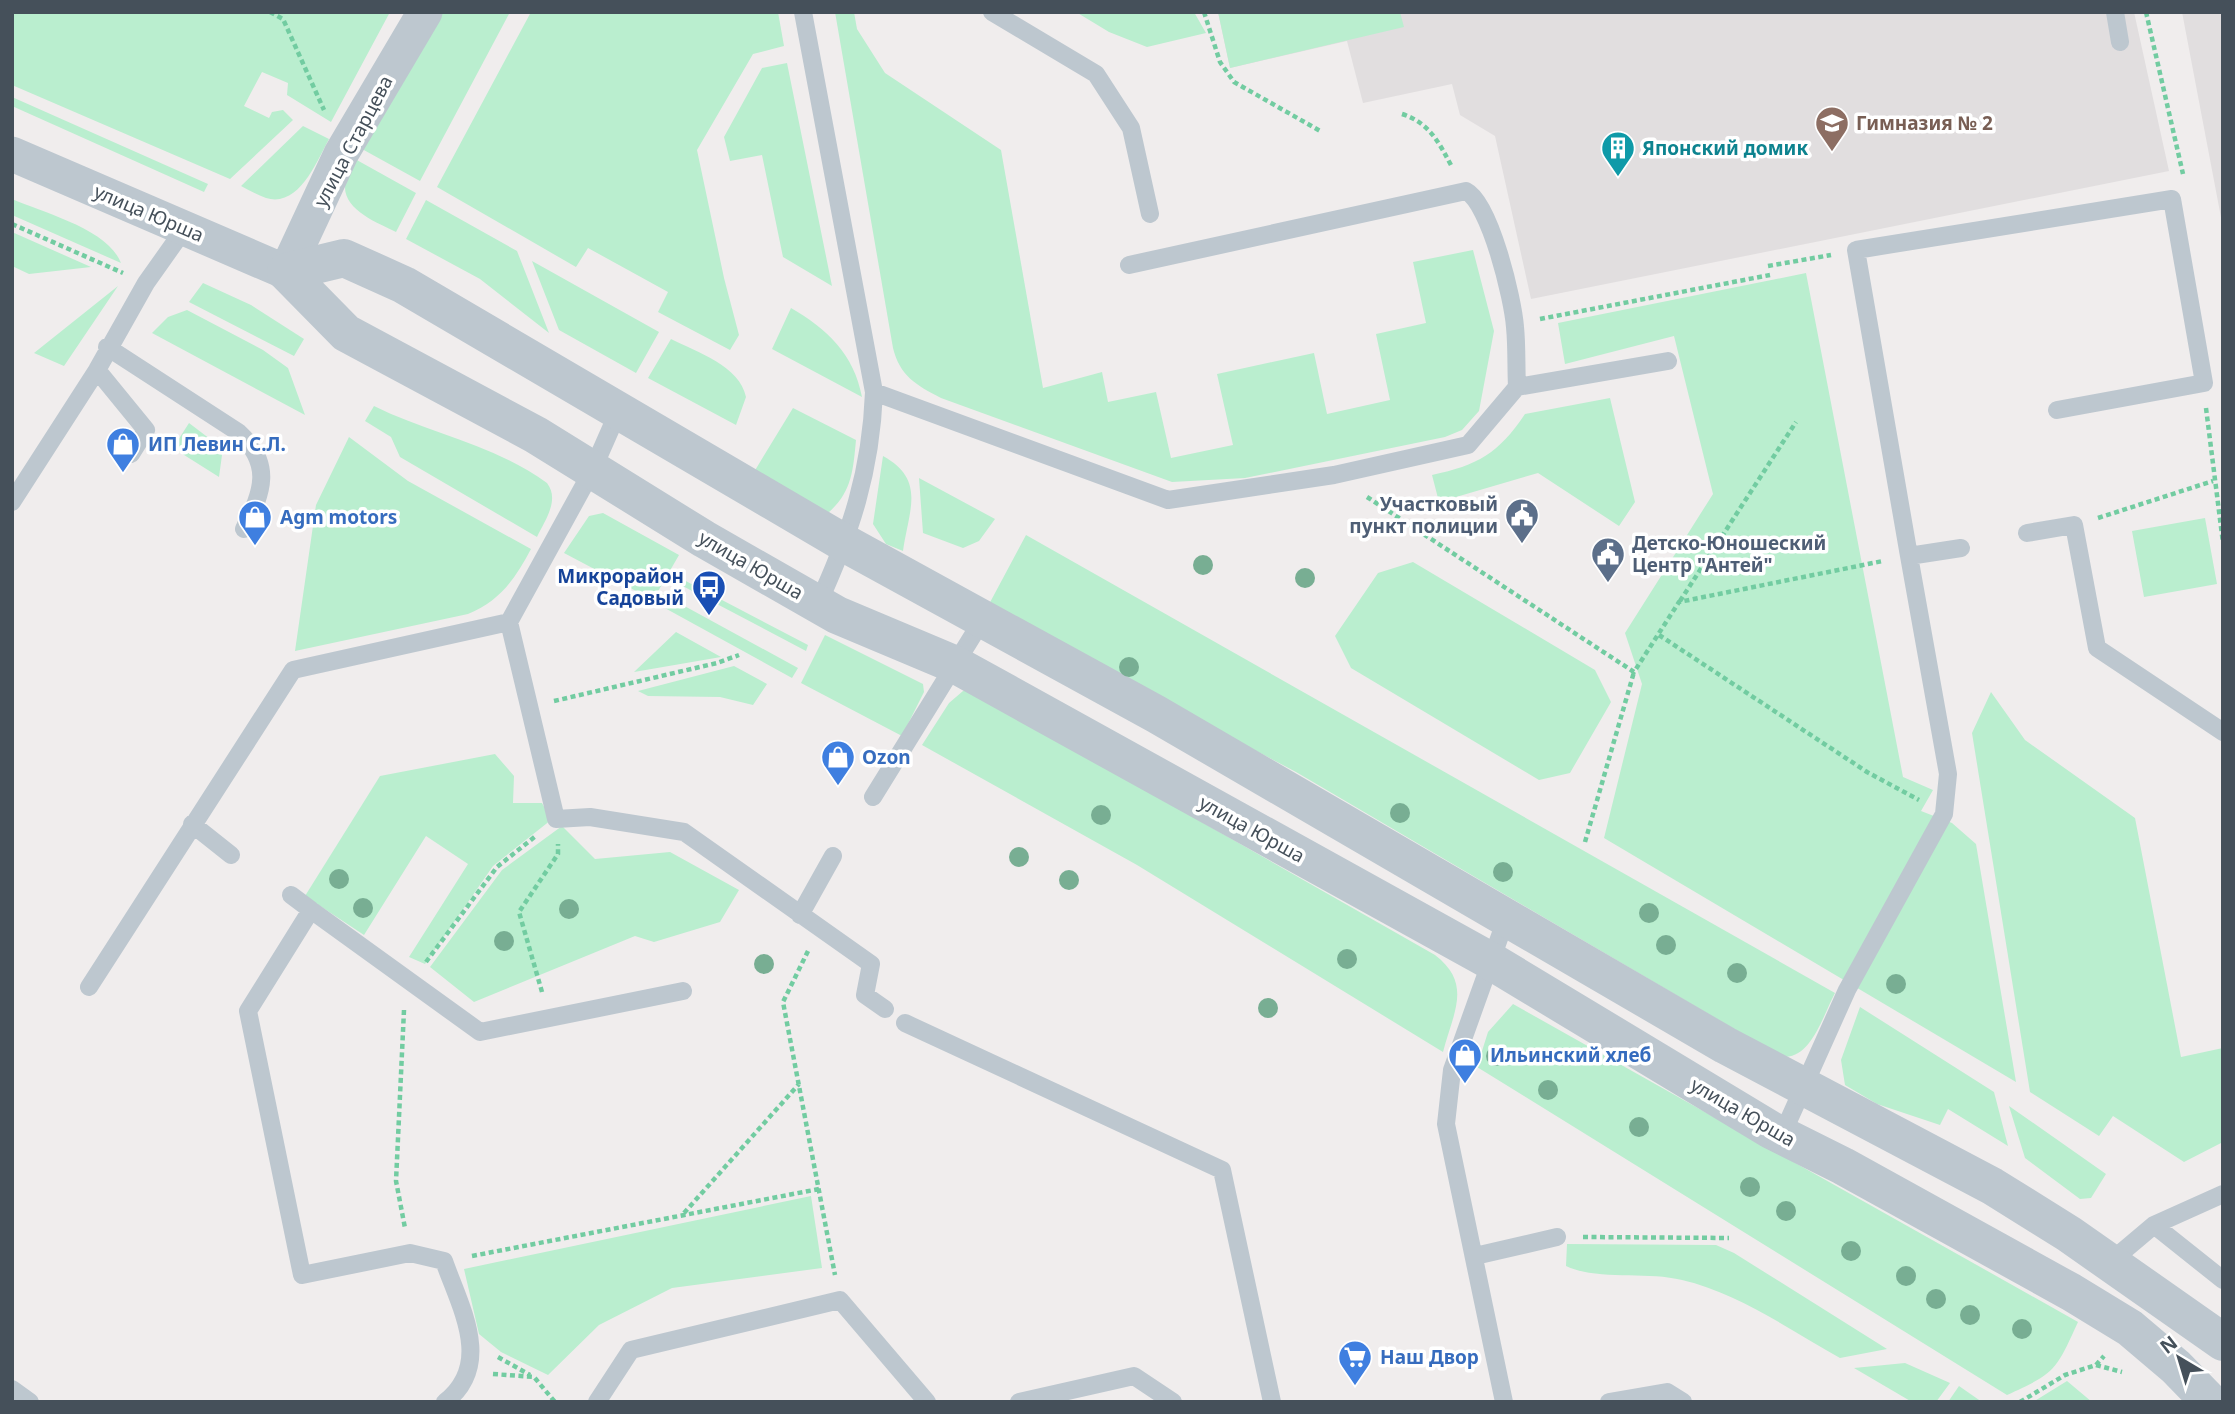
<svg xmlns="http://www.w3.org/2000/svg" width="2235" height="1414" font-family="'Noto Sans',sans-serif">
<style>
.education{fill:#e1dedf}
.green{fill:#baeecf}
.lines{fill:none;stroke-linecap:round;stroke-linejoin:round}
.path{stroke:#72cca1;stroke-width:4.5;stroke-dasharray:5 3.5;stroke-linecap:butt}
.service{stroke:#bdc7cf;stroke-width:18}
.minor{stroke:#bdc7cf;stroke-width:35}
.tertiary{stroke:#bdc7cf;stroke-width:38}
.tree{fill:#78ae93}
.labels{text-anchor:middle;dominant-baseline:central;stroke-width:7;stroke-linejoin:round;paint-order:stroke}
.education-label{font-size:19px;font-weight:bold;fill:#785e54;stroke:#fff;text-anchor:start}
.street-label{font-size:19px;fill:#45505a;stroke:#fff}
.culture-label{font-size:19px;font-weight:bold;fill:#0d838f;stroke:#fff;text-anchor:start}
.shop-label{font-size:19px;font-weight:bold;fill:#366cbe;stroke:#fff;text-anchor:start}
.service-label{font-size:19px;font-weight:bold;fill:#4e5e75;stroke:#fff;text-anchor:end}
.transit-label{font-size:19px;font-weight:bold;fill:#164399;stroke:#fff;text-anchor:end}
</style>
<rect width="100%" height="100%" fill="#f0eded"/>
<path class="education" d="M1218,12H2134L2169,171L1531,299L1495,136L1460,115L1452,84L1363,103L1347,41L1230,68Z
M2182,12H2223V228Z"/>
<path class="green" d="M12,12H390L331,122L287,95L288,83L262,72L244,106L269,118L272,112L283,110L293,120L230,179L12,85Z
M442,12H510L420,181L362,149Z
M531,12H778L784,46L753,54L697,150L724,278L739,335L730,350L658,312L668,292L588,248L576,267L437,187Z
M835,12H854L857,29L885,73L1001,150L1043,388L1102,372L1108,402L1156,392L1171,458L1233,445L1217,374L1314,353L1327,414L1390,400L1376,334L1426,323L1413,262L1473,250L1494,331L1479,411L1462,430L1445,437L1245,478L1172,482L941,398C916,385 900,376 893,348Z
M1076,12H1194L1206,33L1147,47L1109,32Z
M1218,12H1400L1404,27L1230,68Z
M787,63L832,286L783,257L762,155L730,161L724,137L762,68Z
M12,97L208,184L204,192L12,106Z
M303,126L329,139C317,161 299,208 266,198C257,195 249,190 241,186Z
M355,159L416,193L396,232C378,223 343,210 345,185C346,177 352,167 355,159Z
M12,199C44,213 108,229 121,263L12,215Z
M426,200L517,251L549,333L480,279L406,239Z
M12,232L91,267L29,274L12,266Z
M532,261L659,332L636,373L559,330Z
M1806,273L1903,777L1933,790L1921,811L1952,823L1976,844L2016,1082L1604,838L1642,684L1625,633L1713,494L1674,336L1565,364L1558,323Z
M203,283L251,305L304,339L294,356L189,302Z
M118,286L64,366L34,353Z
M791,308C827,329 854,354 862,397L772,349Z
M187,310L263,350L288,368L305,415L152,333L168,317Z
M671,339C697,352 740,366 746,397L736,425L648,378Z
M1610,398L1635,502L1619,526L1538,473L1439,502L1432,475C1478,465 1498,454 1525,414Z
M374,406C430,434 496,445 547,483C560,500 545,520 537,537L400,457L391,437L365,421Z
M793,408L856,440C853,471 852,492 828,513L754,472Z
M189,423L210,439L222,455L219,477L173,448Z
M349,437L408,481L531,549C515,579 500,601 468,614L295,651L316,505Z
M883,456C926,480 909,509 903,551L886,544L873,524Z
M919,478L995,519L979,541L963,548L923,533Z
M603,513L679,555L653,600L564,553L589,516Z
M2205,518L2217,584L2144,597L2132,531Z
M1026,535L1835,993C1823,1015 1810,1063 1780,1056L1296,772L987,608Z
M1413,562L1595,670L1611,702L1570,773L1539,780L1351,668L1335,636L1378,573Z
M680,578L808,645L806,651L677,583Z
M668,597L798,668L792,678L663,607Z
M676,632L721,657L634,672Z
M825,635L923,684L924,692L902,736L801,683Z
M734,666L767,684L753,705L720,697L648,696L638,691Z
M963,691H972L1435,955C1473,984 1453,1013 1443,1052L1137,865L922,745L949,703Z
M1991,692L2025,740L2135,818L2181,1057L2223,1048V1142L2184,1162L2113,1116L2099,1136L2030,1092L1972,733Z
M495,754L514,776L513,803H542L551,820L493,866L425,964L409,957L468,864L426,836L364,935L305,896L380,776Z
M562,826L595,859L670,852L739,890L720,922L654,942L635,936L474,1002L430,967L502,870Z
M1513,1004L2078,1322C2056,1370 2056,1373 2007,1395L1477,1067L1488,1032Z
M1860,1007L1994,1092L2008,1146L1948,1109L1940,1125L1877,1104L1845,1085L1841,1060Z
M2009,1106L2106,1174L2091,1198L2080,1199L2025,1158Z
M811,1196L822,1268L672,1288L599,1325L548,1375L501,1352L479,1334L464,1269Z
M1567,1244L1716,1245L1734,1253L1887,1349L1840,1358C1790,1330 1738,1293 1682,1280C1646,1271 1598,1281 1566,1266Z
M1905,1363L1950,1383L1936,1402H1912L1854,1368Z
M2067,1381L2092,1402H2033Z
M1959,1386L1982,1402H1948Z"/>
<g class="lines">
<path class="path" d="M270,12L283,19L324,110
M1204,12L1220,62L1234,82L1322,132
M2146,12L2183,174
M1402,114C1430,123 1439,143 1452,167
M12,224L123,273
M1768,266L1831,255
M1540,319L1770,275
M2206,408L2223,543
M1367,497L1634,672L1679,602L1883,561
M2098,518L2213,481
M672,580L676,572
M1680,601L1796,422
M658,604L663,594
M1659,635L1867,772L1919,800
M554,701L717,663L739,655
M1585,842L1634,672
M808,951L783,1002L835,1275
M426,962L497,867L537,835
M542,992L519,912L558,854V844
M404,1010L396,1181L405,1228
M684,1213L799,1084
M1583,1237L1729,1238
M472,1256L819,1189
M498,1357L530,1375
M2096,1365L2122,1372
M493,1374L534,1377L555,1402
M2020,1402L2065,1375L2096,1365L2104,1356"/>
<path class="service" d="M803,12L874,392C871,471 851,532 818,604
M992,12L1096,74L1131,128L1150,214
M2115,12L2120,42
M107,347L238,432C273,464 263,491 244,529
M97,370L146,430L131,454
M1517,387L1668,361
M874,392L1168,500L1334,475L1468,445L1517,387C1516,367 1517,347 1515,327C1513,299 1490,203 1466,191L1129,265
M619,410L593,469L509,622L556,819L590,817L684,832L871,964L865,995L885,1009
M12,502L97,370L146,283L185,228
M2027,533L2074,525L2097,648L2223,732
M1909,556L1856,250L2172,199L2204,383L2057,410
M873,797L983,619
M192,824L231,855
M291,895L311,910L248,1011L302,1275L410,1253L444,1261C460,1307 494,1364 445,1402
M311,910L480,1032L683,991
M800,915L833,856
M89,987L293,670L509,622
M905,1023L1222,1170L1272,1402
M1782,1135L1847,990L1944,814L1948,774L1909,556L1961,548
M2154,1225L2223,1280
M1475,1256L1557,1237
M2109,1263L2154,1225L2223,1194
M12,1389L30,1402
M597,1402L631,1350L840,1300L927,1402
M1019,1402L1134,1376L1173,1402
M1504,1402L1446,1124L1452,1070L1506,919
M1609,1402L1667,1392L1683,1402"/>
<path class="minor" d="M12,154L286,272L341,154L425,12"/>
<path class="tertiary" d="M286,272L346,333L536,435L704,539L837,615L956,665L1489,960L1771,1130L1843,1166L2071,1292L2130,1328L2176,1367L2210,1402
M286,272L344,258L404,285L846,544L1156,714L1725,1045L1992,1186L2069,1234L2223,1342"/>
</g>
<g class="tree">
<circle cx="1203" cy="565" r="10"/>
<circle cx="1305" cy="578" r="10"/>
<circle cx="1129" cy="667" r="10"/>
<circle cx="1400" cy="813" r="10"/>
<circle cx="1101" cy="815" r="10"/>
<circle cx="1019" cy="857" r="10"/>
<circle cx="1503" cy="872" r="10"/>
<circle cx="339" cy="879" r="10"/>
<circle cx="1069" cy="880" r="10"/>
<circle cx="363" cy="908" r="10"/>
<circle cx="569" cy="909" r="10"/>
<circle cx="1649" cy="913" r="10"/>
<circle cx="504" cy="941" r="10"/>
<circle cx="1666" cy="945" r="10"/>
<circle cx="1347" cy="959" r="10"/>
<circle cx="764" cy="964" r="10"/>
<circle cx="1737" cy="973" r="10"/>
<circle cx="1896" cy="984" r="10"/>
<circle cx="1268" cy="1008" r="10"/>
<circle cx="1496" cy="1056" r="10"/>
<circle cx="1548" cy="1090" r="10"/>
<circle cx="1639" cy="1127" r="10"/>
<circle cx="1750" cy="1187" r="10"/>
<circle cx="1786" cy="1211" r="10"/>
<circle cx="1851" cy="1251" r="10"/>
<circle cx="1906" cy="1276" r="10"/>
<circle cx="1936" cy="1299" r="10"/>
<circle cx="1970" cy="1315" r="10"/>
<circle cx="2022" cy="1329" r="10"/>
</g>
<defs>
<g id="school-pin" transform="scale(1.75)"><path d="M0 17L-7.5 6A9.5 9.5 0 1 1 7.5 6Z" fill="#8d6e63" stroke="#fff"/><path d="M0-5L7-2L0 1L-7-2ZM-4 1L0 2.5L4 1V4Q0 6-4 4Z" fill="#fff"/></g>
<g id="building-pin" transform="scale(1.75)"><path d="M0 17L-7.5 6A9.5 9.5 0 1 1 7.5 6Z" fill="#0f9aa8" stroke="#fff"/><path d="M-4-6H4V6H1V3H-1V6H-4ZM-2.5-4.3h1.7v1.8h-1.7ZM.8-4.3h1.7v1.8H.8ZM-2.5-1h1.7V.8h-1.7ZM.8-1h1.7V.8H.8Z" fill="#fff"/></g>
<g id="shop-pin" transform="scale(1.75)"><path d="M0 17L-7.5 6A9.5 9.5 0 1 1 7.5 6Z" fill="#3f7fe0" stroke="#fff"/><path d="M-5-2.5h2.3a2.7 3.5 0 0 1 5.4 0H5L5.5 6h-11ZM-1.5-2.5h3a1.5 2.3 0 0 0-3 0Z" fill="#fff"/></g>
<g id="civic-pin" transform="scale(1.75)"><path d="M0 17L-7.5 6A9.5 9.5 0 1 1 7.5 6Z" fill="#5c6f8a" stroke="#fff"/><path d="M-.6-6.5H3V-4.5H.6V-3L4-1V1h2V6H-6V1h2V-1L-.6-3ZM-1.2 2.5V6h2.4V2.5Z" fill="#fff"/></g>
<g id="bus-pin" transform="scale(1.75)"><path d="M0 17L-7.5 6A9.5 9.5 0 1 1 7.5 6Z" fill="#1a4fb4" stroke="#fff"/><path d="M-5-6H5V4H4V6H2V4H-2V6H-4V4H-5ZM-3.5-4V0h7V-4ZM-3.5 1.2v1.5H-2V1.2ZM2 1.2v1.5H3.5V1.2Z" fill="#fff"/></g>
<g id="supermarket-pin" transform="scale(1.75)"><path d="M0 17L-7.5 6A9.5 9.5 0 1 1 7.5 6Z" fill="#3f7fe0" stroke="#fff"/><path d="M-6-5.5h2.5l.6 2H6L4.5 2H-2.5L-4.4-4H-6ZM-1.5 3.2a1.3 1.3 0 1 0 .1 0ZM3 3.2a1.3 1.3 0 1 0 .1 0Z" fill="#fff"/></g>
</defs>
<g fill-rule="evenodd">
<use href="#school-pin" x="1832" y="123"/>
<use href="#building-pin" x="1618" y="148"/>
<use href="#shop-pin" x="123" y="444"/>
<use href="#civic-pin" x="1522" y="515"/>
<use href="#shop-pin" x="255" y="517"/>
<use href="#civic-pin" x="1608" y="554"/>
<use href="#bus-pin" x="709" y="587"/>
<use href="#shop-pin" x="838" y="757"/>
<use href="#shop-pin" x="1465" y="1055"/>
<use href="#supermarket-pin" x="1355" y="1357"/>
</g>
<g class="labels">
<g class="education-label">
<text x="1856" y="123">Гимназия № 2</text>
</g>
<g class="street-label">
<text transform="translate(353 141) rotate(-62)">улица Старцева</text>
<text transform="translate(149 213) rotate(23)">улица Юрша</text>
<text transform="translate(751 565) rotate(30)">улица Юрша</text>
<text transform="translate(1252 829) rotate(29)">улица Юрша</text>
<text transform="translate(1743 1112) rotate(30)">улица Юрша</text>
</g>
<g class="culture-label">
<text x="1642" y="148">Японский домик</text>
</g>
<g class="shop-label">
<text x="148" y="444">ИП Левин С.Л.</text>
<text x="280" y="517">Agm motors</text>
<text x="862" y="757">Ozon</text>
<text x="1490" y="1055">Ильинский хлеб</text>
<text x="1380" y="1357">Наш Двор</text>
</g>
<g class="service-label">
<text x="1498" y="504">Участковый<tspan x="1498" dy="22">пункт полиции</tspan></text>
<text x="1632" y="543" text-anchor="start">Детско-Юношеский<tspan x="1632" dy="22">Центр "Антей"</tspan></text>
</g>
<g class="transit-label">
<text x="684" y="576">Микрорайон<tspan x="684" dy="22">Садовый</tspan></text>
</g>
</g>
<rect width="2235" height="1414" fill="none" stroke="#45505a" stroke-width="28"/>
<g transform="translate(2179 1358) rotate(322)" stroke="#ffffff" stroke-width="5" paint-order="stroke">
<path d="M0-5L12 26L0 18L-12 26Z" fill="#45505a"/>
<text y="-10" font-size="19" font-weight="bold" text-anchor="middle" fill="#45505a">N</text>
</g>
</svg>
